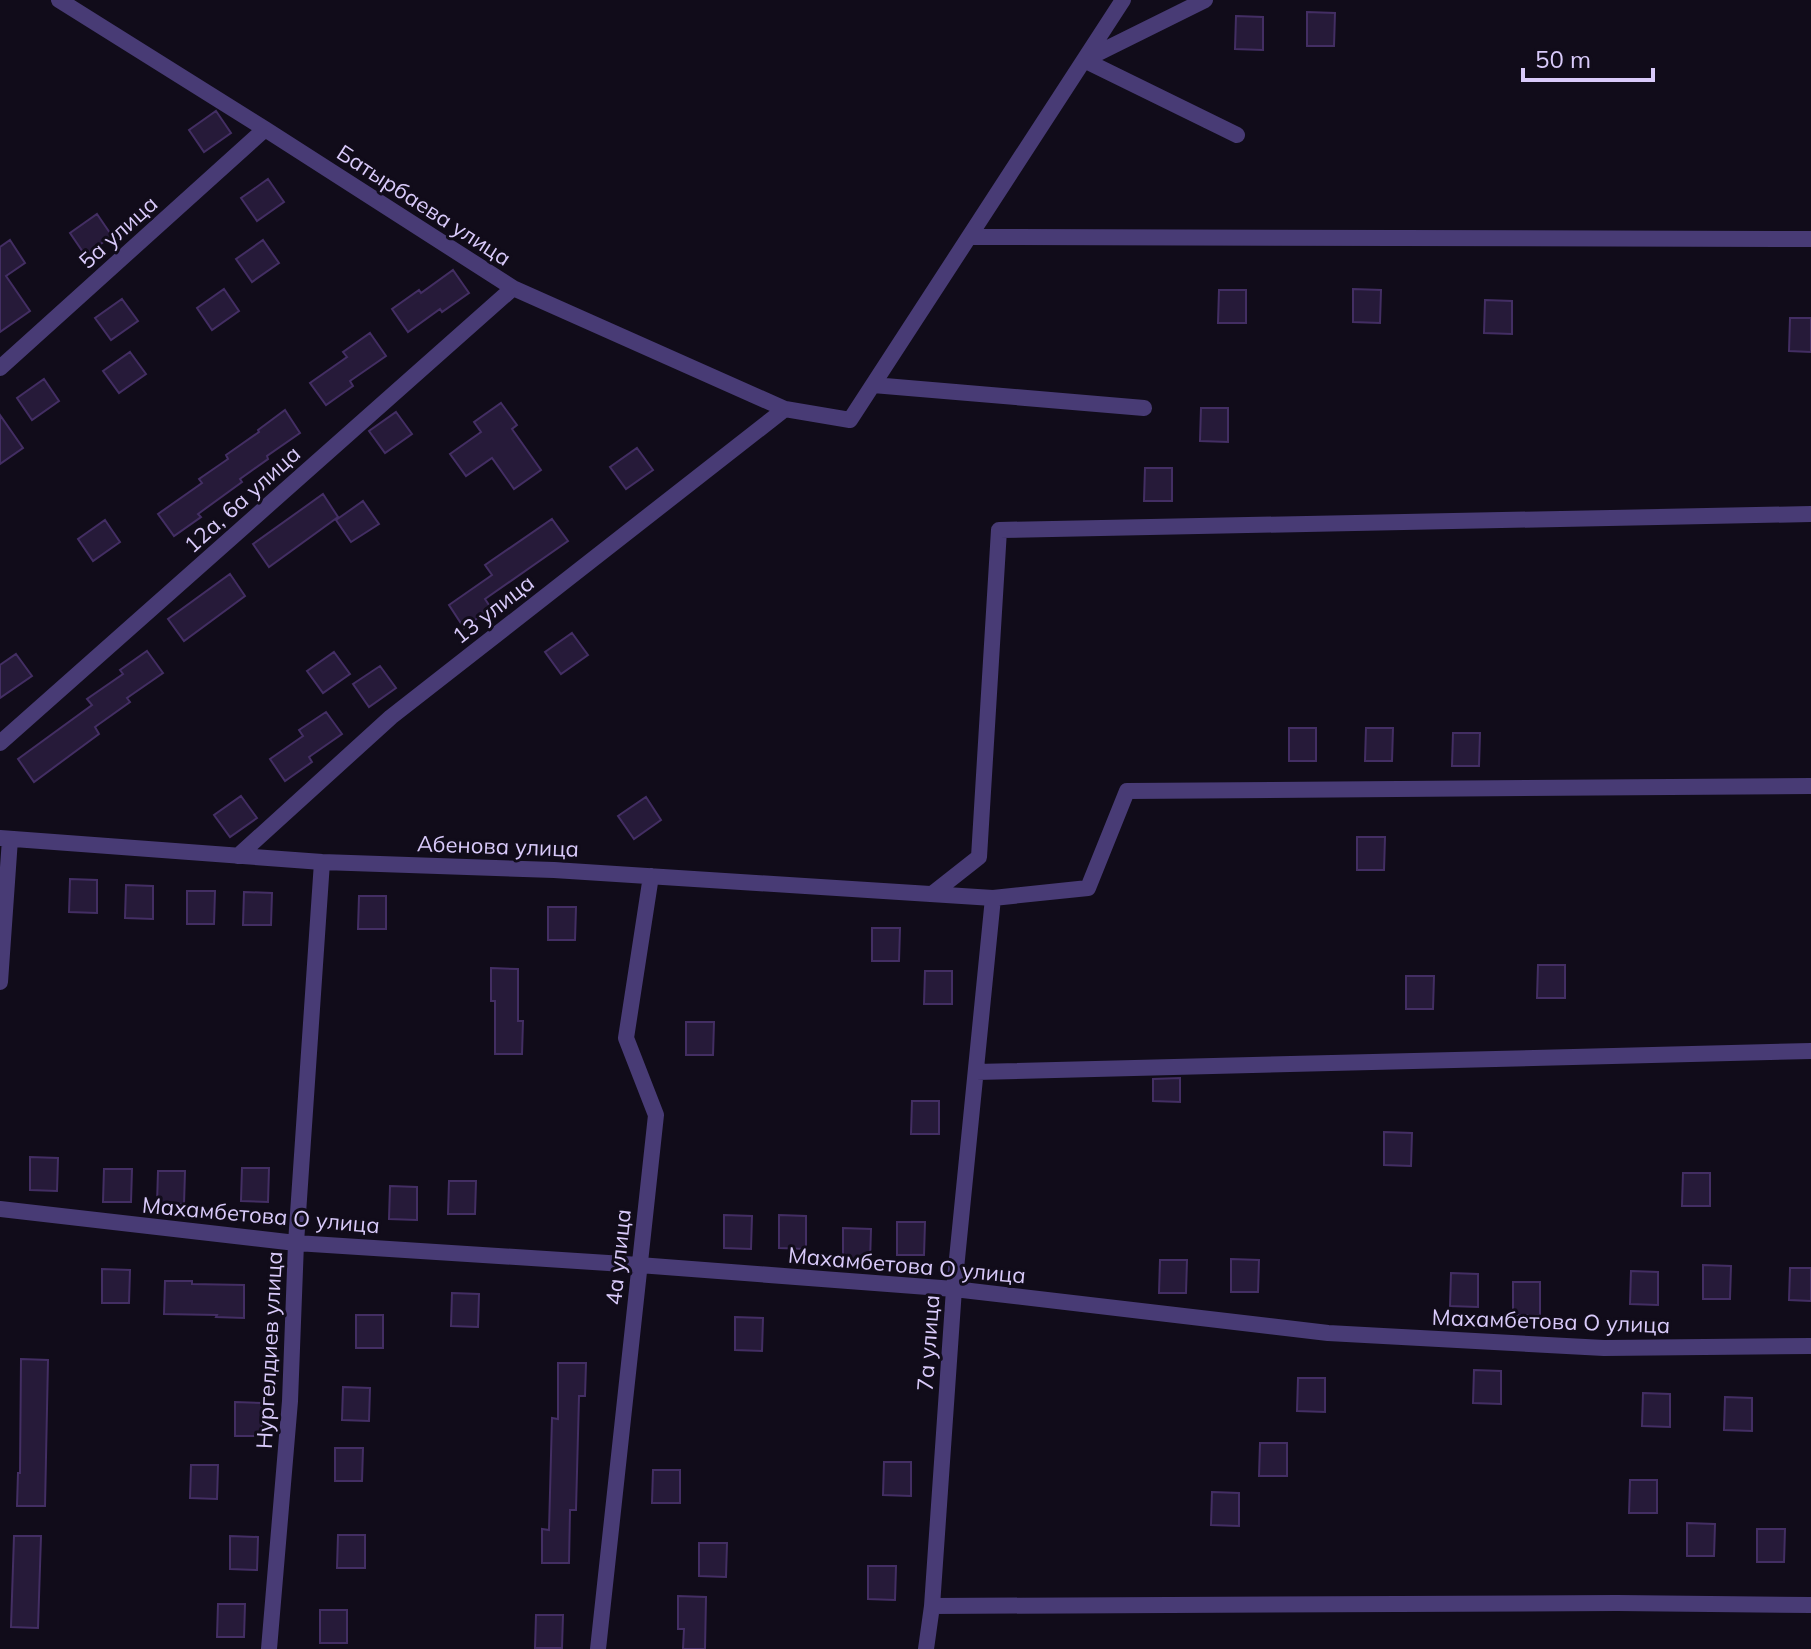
<svg xmlns="http://www.w3.org/2000/svg" width="1811" height="1649" font-family="Mulish,sans-serif">
<style>
.building{fill:#261a39;stroke:#432e63;stroke-width:2}
.lines{fill:none;stroke-linecap:round;stroke-linejoin:round}
.minor{stroke:#483b75;stroke-width:16}
.labels{text-anchor:middle;dominant-baseline:central;stroke-width:6;stroke-linejoin:round;paint-order:stroke}
.street-label{font-size:22px;fill:#d9cafa;stroke:#110c1a}
</style>
<rect width="100%" height="100%" fill="#110c1a"/>
<path class="building" d="M1307,12L1335,13L1334,46H1307Z
M1236,16L1263,17V50L1235,49Z
M216,111L231,133L204,152L189,130Z
M268,179L284,202L257,221L241,198Z
M97,214L112,236L85,255L70,233Z
M10,240L25,263L6,276L30,311L0,332V247Z
M263,240L279,263L252,282L236,259Z
M453,270L469,293L442,312L440,309L408,332L392,309L419,290L421,293Z
M224,289L239,311L212,330L197,308Z
M1353,289L1381,290L1380,323L1353,322Z
M1219,290H1246V323H1218Z
M122,299L138,321L111,340L95,318Z
M1485,300L1512,301V334L1484,333Z
M1790,318H1811V352L1789,351Z
M370,333L386,356L350,381L353,386L326,405L310,383L347,357L343,352Z
M130,352L146,374L119,393L103,371Z
M44,379L59,401L32,420L17,398Z
M501,403L517,425L512,429L541,470L514,489L492,458L466,476L450,454L481,432L474,422Z
M1201,408H1228V442L1200,441Z
M285,410L300,433L267,456L268,459L240,479L242,482L198,514L201,517L174,536L158,514L202,483L199,479L228,459L226,455L259,432L258,430Z
M396,412L412,434L385,453L369,431Z
M0,415L23,448L0,464Z
M637,448L653,470L626,489L610,467Z
M1145,468H1172V501H1144Z
M323,494L338,517L269,567L253,544Z
M363,501L379,524L351,542L336,520Z
M552,519L568,541L485,599L491,608L464,628L449,605L492,575L485,565Z
M105,520L120,542L93,561L78,539Z
M230,574L245,596L184,641L168,619Z
M572,633L588,655L561,674L545,652Z
M147,651L163,673L127,698L130,702L95,727L99,734L34,782L18,759L92,705L87,699L123,674L120,670Z
M334,652L350,674L323,693L307,671Z
M16,654L32,676L0,698V665Z
M380,666L396,688L369,707L353,684Z
M326,712L342,734L309,757L312,762L285,781L270,759L303,736L299,730Z
M1289,728H1316V761H1289Z
M1366,728H1393L1392,761H1365Z
M1453,733H1480L1479,766H1452Z
M241,796L257,818L230,837L214,815Z
M646,797L661,820L634,839L618,816Z
M1357,837H1385L1384,870H1357Z
M70,879L97,880V913L69,912Z
M126,885L153,886V919L125,918Z
M187,891H215L214,924H187Z
M244,892L272,893L271,925H243Z
M359,896H386V929H358Z
M548,907H576L575,940H548Z
M872,928H900L899,961H872Z
M1538,965H1565V998H1537Z
M491,968L518,969V1021H523L522,1054H495V1001H491Z
M925,971H952V1004H924Z
M1406,976H1434L1433,1009H1406Z
M686,1022H714L713,1055H686Z
M1180,1078V1102L1153,1101V1079Z
M912,1101H939V1134H911Z
M1384,1132L1412,1133L1411,1166L1384,1165Z
M30,1157L58,1158L57,1191L30,1190Z
M242,1168H269L268,1202L241,1201Z
M104,1169H132L131,1202H103Z
M158,1171H185L184,1204H157Z
M1683,1173H1710V1206H1682Z
M449,1181H476L475,1214H448Z
M390,1186L417,1187V1220L389,1219Z
M724,1215L752,1216L751,1249L724,1248Z
M779,1215L806,1216V1249L779,1248Z
M897,1222H925L924,1255H897Z
M843,1228L871,1229L870,1262L843,1261Z
M1231,1259L1259,1260L1258,1292H1231Z
M1160,1260H1187L1186,1293H1159Z
M1703,1265L1731,1266L1730,1299H1703Z
M1790,1268H1811V1301L1789,1300Z
M102,1269L130,1270L129,1303H102Z
M1631,1271L1658,1272V1305L1630,1304Z
M1451,1273L1478,1274V1307L1450,1306Z
M165,1281H192V1284L244,1285V1318L216,1317L217,1315L164,1314Z
M1513,1282H1540V1315H1513Z
M452,1293L479,1294L478,1327L451,1326Z
M356,1315H383V1348H356Z
M735,1317L763,1318L762,1351L735,1350Z
M21,1359L48,1360L45,1506H17L18,1473H20Z
M558,1363H586L585,1396H579L576,1510H570L569,1563H542V1529L549,1530L552,1418L558,1419Z
M1474,1370L1501,1371V1404L1473,1403Z
M1298,1378H1325V1412L1297,1411Z
M343,1387L370,1388L369,1421L342,1420Z
M1643,1393L1670,1394V1427L1642,1426Z
M1725,1397L1752,1398V1431L1724,1430Z
M235,1402L262,1403V1436H235Z
M1260,1443H1287V1476H1259Z
M335,1448H363L362,1481H335Z
M884,1462H911V1496L883,1495Z
M191,1465H218L217,1499L190,1498Z
M653,1470H680V1503H652Z
M1630,1480H1657V1513H1629Z
M1212,1492L1239,1493V1526L1211,1525Z
M1687,1523L1715,1524L1714,1556H1687Z
M1757,1529H1785L1784,1562H1757Z
M338,1535H365V1568H337Z
M14,1536H41L38,1628L11,1627Z
M230,1536L258,1537L257,1570L230,1569Z
M699,1543H727L726,1577L699,1576Z
M868,1566H896L895,1600L868,1599Z
M678,1596L706,1597L705,1649H683L684,1629H678Z
M218,1604H245L244,1637H217Z
M320,1610H347V1643H320Z
M536,1615H563L562,1648H535Z"/>
<g class="lines">
<path class="minor" d="M59,0L265,129L513,288L785,409L850,420L1123,0
M1205,0L1084,60L1237,135
M969,237L1811,239
M0,368L265,129
M873,385L1144,408
M0,743L513,288
M0,838L322,862L554,870L993,898L1088,888L1127,791L1811,786
M238,856L391,717L785,409
M932,894L979,857L999,530L1811,514
M0,982L10,839
M976,1072L1811,1051
M0,1209L296,1243L639,1265L954,1289L1328,1333L1604,1348L1811,1346
M932,1606L1617,1603L1811,1605
M269,1649L290,1401L296,1243L322,862
M598,1649L656,1115L626,1038L651,876
M926,1649L932,1606L954,1289L993,898"/>
</g>
<g class="labels">
<g class="street-label">
<text transform="translate(424 205) rotate(33)">Батырбаева улица</text>
<text transform="translate(118 232) rotate(-42)">5а улица</text>
<text transform="translate(242 499) rotate(-42)">12а, 6а улица</text>
<text transform="translate(493 609) rotate(-38)">13 улица</text>
<text transform="translate(498 846) rotate(2)">Абенова улица</text>
<text transform="translate(261 1215) rotate(5)">Махамбетова О улица</text>
<text transform="translate(618 1257) rotate(-84)">4а улица</text>
<text transform="translate(907 1265) rotate(5)">Махамбетова О улица</text>
<text transform="translate(1551 1321) rotate(2)">Махамбетова О улица</text>
<text transform="translate(928 1343) rotate(-86)">7а улица</text>
<text transform="translate(269 1350) rotate(-87)">Нургелдиев улица</text>
</g>
</g>
<path d="M1523 68v12h130v-12" fill="none" stroke="#d9cafa" stroke-width="4"/>
<text x="1535" y="68" font-size="24" fill="#d9cafa" stroke="#110c1a" stroke-width="6" paint-order="stroke">50 m</text>
</svg>
